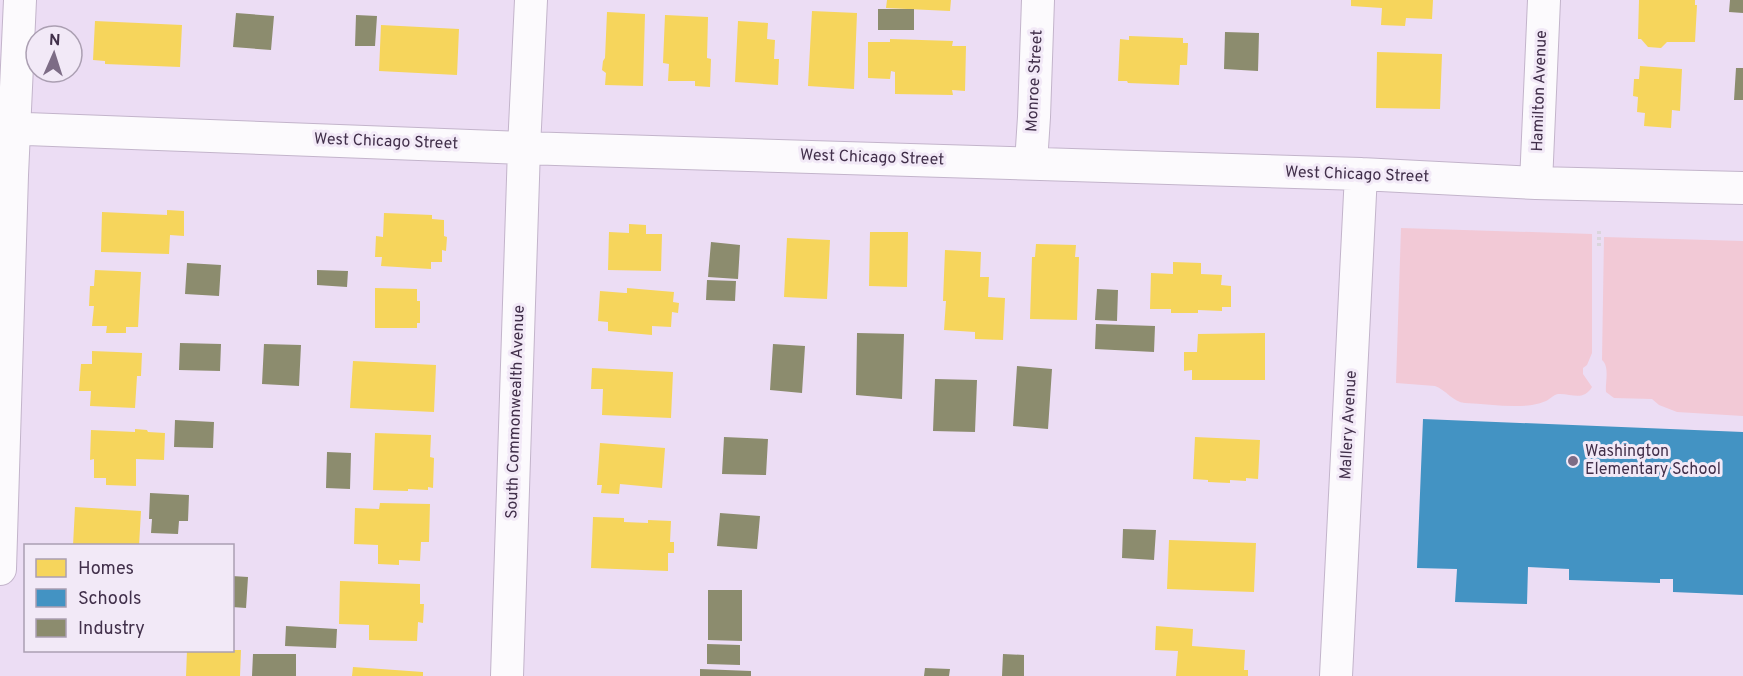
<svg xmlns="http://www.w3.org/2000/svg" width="1743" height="676" font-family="Overpass,sans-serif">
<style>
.green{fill:#f2c9d6}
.homes{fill:#f6d55c}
.schools{fill:#4393c3}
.industry{fill:#8c8c6e}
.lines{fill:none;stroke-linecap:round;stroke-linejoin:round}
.street-casing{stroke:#c3b4cb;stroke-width:34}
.path{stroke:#dad5dc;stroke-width:4;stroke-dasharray:3 3;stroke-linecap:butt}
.street{stroke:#fcfafd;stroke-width:32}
.poi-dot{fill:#7d6c86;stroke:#f2e9f7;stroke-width:2}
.labels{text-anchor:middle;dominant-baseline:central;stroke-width:6;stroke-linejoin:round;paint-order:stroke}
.street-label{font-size:16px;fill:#412f4a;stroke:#f2e9f7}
.poi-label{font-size:16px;fill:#412f4a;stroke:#f2e9f7;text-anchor:start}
</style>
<rect width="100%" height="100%" fill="#ecddf4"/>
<path class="green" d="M1401,228L1592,234V353L1587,365L1583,368V374L1592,387C1583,402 1571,393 1558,394C1553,395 1550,399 1546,401C1542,403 1536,404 1532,405C1511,408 1487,404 1465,403C1453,402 1446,390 1435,386L1396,383Z
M1604,237L1743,241V416L1677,412L1659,405L1652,399L1614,398L1606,392C1605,382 1610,367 1602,360Z"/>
<path class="homes" d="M887,0H951L950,11L886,8Z
M1351,0H1433L1432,19L1406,18L1405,26L1381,25L1382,8L1351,6Z
M1639,0H1695V5H1697L1695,42H1667L1661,48L1648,47L1641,39H1638Z
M812,11L857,13L854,89L808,86Z
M607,12L645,14L643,86L605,85L606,73L602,70L603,61L605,58Z
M665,15L708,17L707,58L711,59L710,87L695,86V81H668L669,64L663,63Z
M95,21L182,25L180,67L105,64V61L93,60Z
M738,21L768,23L767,39L775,40L774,59H779L778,85L735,82Z
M381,25L459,29L457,75L379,71Z
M1129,36L1183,38V43H1188L1187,65H1180L1179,85L1128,83L1127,81H1118L1120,39L1129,40Z
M890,39L953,41L952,46H966L965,91L952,90L953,95L895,94V72L891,71L890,79L868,78V42H890Z
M1377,52L1442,54L1440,109L1376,108Z
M1640,66L1682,69L1680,111L1672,110L1671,128L1644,126L1645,113L1637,112L1638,97L1633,96L1634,79H1639Z
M167,210L184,211V236L170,235L169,254L101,252L102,212L167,215Z
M384,213L432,215V219L444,220V236L447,237L446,251L442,250V262H431V269L381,266L382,257H375L376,236L383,237Z
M629,224L646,225V234H662L661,271L608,270L609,232L629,233Z
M870,232H908L907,287L869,286Z
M787,238L830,240L827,299L784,297Z
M1036,244L1076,245L1075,257H1079L1077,320L1030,319L1032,257H1035Z
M945,250L981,252L980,277H989L988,297L1005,298L1003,340L975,339V332L944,330L946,301H943Z
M1173,262L1201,263V274L1222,275L1221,285L1231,286V307H1222V311L1198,310V313H1171V309H1150L1151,273L1173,274Z
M95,270L141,272L138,327H126V333H106L107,326H92L94,306H89L90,286H94Z
M375,288L417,289V301H420V323H417V328H375Z
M627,288L674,292L673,302L679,303L678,313L672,312L671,327L652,326V335L608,331V322L598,321L600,291L625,293H627Z
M1265,333V380H1192V370L1184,371V352H1197L1198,334Z
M92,351L142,353L141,376H137L135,408L90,406L91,391H79L81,364H92Z
M353,361L436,365L434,412L350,408Z
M592,368L673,372L671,418L602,415L603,389H591Z
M135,429L147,430L148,432L165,433L164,460L136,459V486L106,485V478H94V459L90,460L91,430L135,432Z
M375,433L431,435L430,457L434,458L433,488L428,487V490L408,489V491L373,490Z
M1195,437L1260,440L1258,479L1246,478V481L1230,480V483L1208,482V480L1193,479Z
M600,443L665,448L662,488L620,484L619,494L601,493L602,485H597Z
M380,503L430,504L429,542H421L420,561L399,560V565L378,564V545L354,544L355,508L379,509Z
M75,507L141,511L139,546H73Z
M593,517L624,518V522L648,523V520L671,521L670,542H674V553H668V571L591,568Z
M1169,540L1256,543L1254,592L1167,589Z
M340,581L420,584V604H424L423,623L418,622L417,641L369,640V625L339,624Z
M1156,626L1193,629L1192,646L1245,650L1244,670H1248V676H1176L1178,651L1155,650Z
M187,650H241L240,676H186Z
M353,667L423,672V676H352Z"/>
<path class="schools" d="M1423,419L1743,432V595L1673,592V579H1660V583L1569,580V569L1528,567L1527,604L1455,602L1457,569L1417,568Z"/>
<path class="industry" d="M1730,0H1743V13L1729,12Z
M878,9H914V30H878Z
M236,13L274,16L271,50L233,47Z
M356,15L377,16L375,46H355Z
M1225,32L1259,33L1258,71L1224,69Z
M1736,68H1743V100H1734Z
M711,242L740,245L738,279L708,277Z
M187,263L221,265L219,296L185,294Z
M317,270L348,271L347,287L317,285Z
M707,280L736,281L735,301L706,300Z
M1097,289L1118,290L1117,321L1095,320Z
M1096,324L1155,326L1154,352L1095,349Z
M857,333L904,334L902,399L856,395Z
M180,343L221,344L220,371L179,370Z
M264,344L301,345L299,386L262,384Z
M773,344L805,346L802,393L770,390Z
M1017,366L1052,369L1048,429L1013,426Z
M935,379L977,380L975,432L933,431Z
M175,420L214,422L213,448L174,447Z
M724,437L768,439L766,475L722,474Z
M327,452L351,453L350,489L326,488Z
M150,493L189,495L188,521H179L178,534L151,533L152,519H149Z
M720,513L760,516L757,549L717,546Z
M1123,529L1156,530L1154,560L1122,558Z
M232,576L248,577L246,608L232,607Z
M708,590H742V641L708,640Z
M286,626L337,629L336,648L285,646Z
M707,644L740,645V665L707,664Z
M253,654H296V676H252Z
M1003,654L1024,655V676H1002Z
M925,668L950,669L949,676H924Z
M700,669L751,671V676H700Z"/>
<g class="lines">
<g class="street-casing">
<path id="street" d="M0,128L524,148L1361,174L1536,183L1743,188
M1031,163L1034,117L1038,0
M1536,183L1544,0
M0,569L12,175L20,0
M507,676L524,148L531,0
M1336,676L1361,174"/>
</g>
<path class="path" d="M1599,231V247"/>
<use href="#street" class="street"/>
</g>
<circle class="poi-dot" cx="1573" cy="461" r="6"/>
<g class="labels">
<g class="street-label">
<text transform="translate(1035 81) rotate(-87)">Monroe Street</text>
<text transform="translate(1540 91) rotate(-88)">Hamilton Avenue</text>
<text transform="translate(386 142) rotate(2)">West Chicago Street</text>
<text transform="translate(872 158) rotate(2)">West Chicago Street</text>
<text transform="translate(1357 175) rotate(2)">West Chicago Street</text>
<text transform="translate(516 412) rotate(-88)">South Commonwealth Avenue</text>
<text transform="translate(1349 425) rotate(-87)">Mallery Avenue</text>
</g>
<g class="poi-label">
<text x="1585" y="452">Washington<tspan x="1585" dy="18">Elementary School</tspan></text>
</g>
</g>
<rect x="24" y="544" width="210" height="108" fill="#f2e9f7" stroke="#ab9fb2" stroke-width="1.5"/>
<rect x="36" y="559" width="30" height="18" fill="#f6d55c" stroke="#ab9fb2" stroke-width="1.5"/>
<text x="78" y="574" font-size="18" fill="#412f4a">Homes</text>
<rect x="36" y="589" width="30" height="18" fill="#4393c3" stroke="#ab9fb2" stroke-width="1.5"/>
<text x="78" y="604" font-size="18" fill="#412f4a">Schools</text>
<rect x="36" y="619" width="30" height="18" fill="#8c8c6e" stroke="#ab9fb2" stroke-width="1.5"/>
<text x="78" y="634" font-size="18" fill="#412f4a">Industry</text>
<g transform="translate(54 54) rotate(3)"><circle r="28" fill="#f2e9f7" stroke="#ab9fb2" stroke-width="1.5"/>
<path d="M0-4.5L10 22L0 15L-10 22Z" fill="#7d6c86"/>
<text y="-9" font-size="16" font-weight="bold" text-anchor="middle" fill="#412f4a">N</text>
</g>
</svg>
